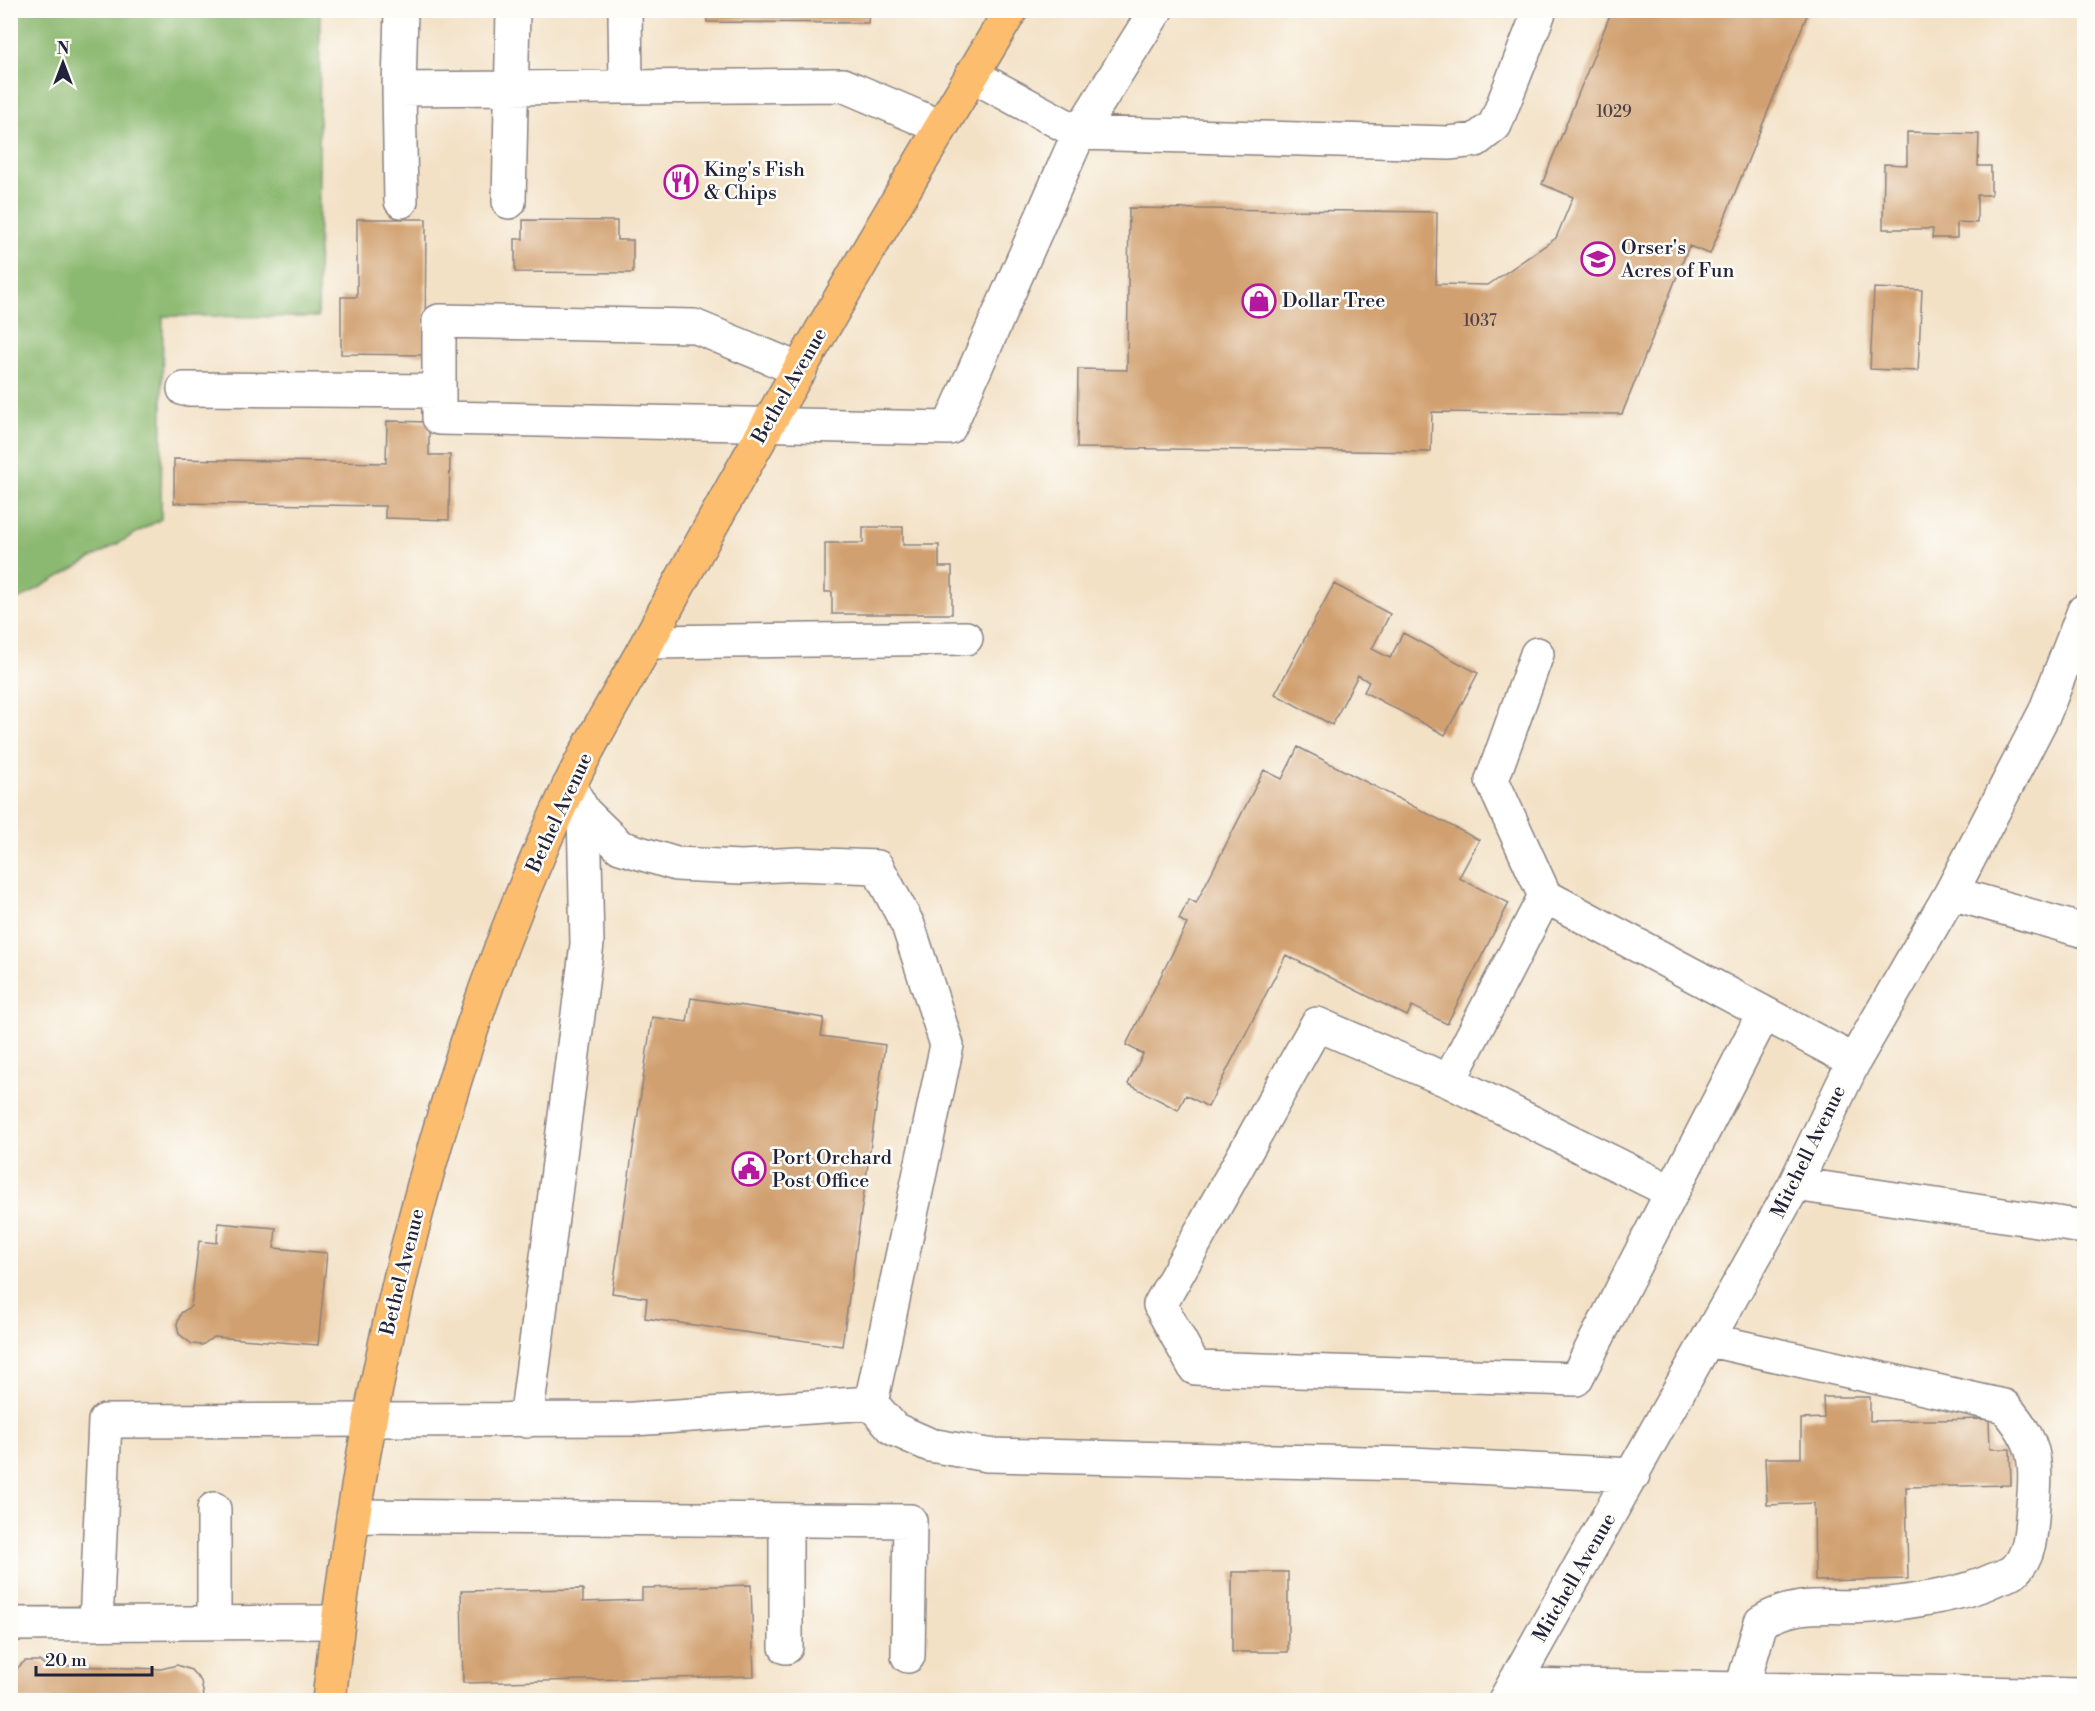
<svg xmlns="http://www.w3.org/2000/svg" width="2095" height="1711" font-family="'Libre Bodoni',serif">
<style>
.forest{fill:#8cb971;stroke:#576e56;stroke-width:1.5}
.building{fill:#d1a06f}
.lines{fill:none;stroke-linecap:round;stroke-linejoin:round}
.minor-casing{stroke:#8a8280;stroke-width:36}
.major-casing{stroke:#8a8280;stroke-width:36}
.minor{stroke:#fff;stroke-width:33}
.major{stroke:#fcbd6e;stroke-width:33}
.labels{text-anchor:middle;dominant-baseline:central;stroke-width:5;stroke-linejoin:round;paint-order:stroke}
.number-label{font-size:16px;fill:#4e4248}
.poi-label{font-size:20px;fill:#22223b;stroke:#fdfcf7;text-anchor:start}
.street-label{font-size:20px;fill:#22223b;stroke:#fdfcf7}
</style>
<rect width="100%" height="100%" fill="#fdfcf7"/>
<filter id="ink" filterUnits="userSpaceOnUse"><feTurbulence type="fractalNoise" baseFrequency=".0167" numOctaves="2"/><feDisplacementMap in="SourceGraphic" scale="12" xChannelSelector="R" yChannelSelector="G"/><feConvolveMatrix kernelMatrix="1 2 1 2 8 2 1 2 1" color-interpolation-filters="sRGB"/></filter>
<filter id="wash" filterUnits="userSpaceOnUse"><feTurbulence type="fractalNoise" baseFrequency=".008" numOctaves="4" result="noise"/><feDisplacementMap in="SourceGraphic" scale="24" xChannelSelector="R" yChannelSelector="G"/><feGaussianBlur stdDeviation="1.35" result="paint"/><feColorMatrix in="noise" values="0 0 0 0 0 0 0 0 0 0 0 0 0 0 0 0 0 1.4 0 .05"/><feComposite in="paint" operator="in"/></filter>
<g filter="url(#wash)">
<rect width="100%" height="100%" fill="#f3e1c6"/>
<path class="forest" d="M11,10L320,11L318,317L163,316L161,519L11,604Z"/>
<g id="blocks">
<path class="building" d="M707,10H869L868,23L707,22Z
M1612,10H1809L1710,254L1689,246L1622,414L1432,412L1431,452L1077,448L1078,369L1127,370L1129,208L1437,212L1436,284L1488,285L1556,238L1573,197L1542,184Z
M1907,132L1979,134L1978,166H1991V195H1977V223L1957,222V238H1932L1933,229H1883L1884,164L1907,165Z
M357,219H426L425,355L341,354V297H357Z
M523,220L617,221V240H633V273L515,272V239H523Z
M1874,288L1922,290L1918,371L1870,369Z
M387,421L429,422V455H450L449,520L385,518V506L174,503V459L386,463Z
M863,527H903V545H939V567H952V614H832V592H825V543H863Z
M1334,584L1390,614L1372,649L1390,658L1403,633L1478,673L1445,735L1364,692L1369,682L1358,675L1332,725L1275,694Z
M1298,747L1479,840L1459,878L1509,903L1447,1024L1412,1006L1407,1016L1286,955L1208,1107L1186,1095L1178,1110L1128,1084L1143,1054L1126,1045L1187,924L1179,919L1189,899L1196,903L1264,770L1282,779Z
M691,998L824,1018L821,1036L885,1045L842,1346L645,1318L647,1298L612,1293L652,1017L687,1022Z
M218,1223L276,1228L274,1248L327,1253L318,1345L214,1337L202,1345L192,1344L179,1334L177,1324L181,1313L191,1306L199,1241L217,1243Z
M1823,1397H1870V1421L1989,1419L1990,1449H2010L2011,1485L1906,1487L1908,1579L1815,1581L1814,1503L1767,1505L1765,1458H1801V1419L1824,1418Z
M1232,1572H1288V1652H1232Z
M751,1585L754,1676L463,1683L461,1591L583,1589V1602L642,1600V1588Z
M25,1661H39L45,1665L161,1669L177,1665L191,1670L201,1681L204,1697L203,1700H16L11,1685L12,1673Z"/>
</g>
</g>
<g filter="url(#ink)">
<use href="#blocks" fill-opacity="0" stroke="#8a8280" stroke-width="1.5"/>
<g class="lines">
<g class="minor-casing">
<path id="minor" d="M625,10L626,87
M1156,10L1079,133L1449,143L1476,140L1495,125L1540,10
M399,89L401,10
M401,201L399,89L843,85L941,127
M509,202L513,10
M800,370L694,326L439,321V418L949,428L1079,133L972,75
M184,389L439,391
M648,642L966,638
M1537,654L1492,780L1545,896L1854,1061
M1951,893L2084,931
M1545,896L1449,1081L1317,1024L1160,1305L1195,1368L1576,1379L1764,1013
M1449,1081L1672,1192
M1795,1184L2084,1227
M1709,1340L2004,1406C2035,1440 2038,1460 2033,1505C2031,1526 2032,1554 2015,1570C2010,1575 1998,1578 1991,1581C1961,1595 1905,1603 1871,1606C1831,1609 1797,1600 1761,1622L1742,1688
M871,1403L894,1429L930,1445L987,1455L1412,1464L1633,1475
M526,1421L587,944L584,812
M214,1509V1623
M353,1516L910,1521L908,1656
M786,1520V1647
M10,1624L338,1622
M96,1624L105,1421L633,1419L871,1403L947,1045L908,925L877,867L798,864L741,867L676,864L620,847L584,812L569,786
M1515,1685L2084,1695
M1505,1700L1795,1184L1854,1061L1951,893L2045,712L2084,611"/>
</g>
<g class="major-casing">
<path id="major" d="M329,1700C362,1388 434,1077 567,791C595,730 633,672 664,612C774,408 892,209 1011,10"/>
</g>
<use href="#minor" class="minor"/>
<use href="#major" class="major"/>
</g>
</g>
<defs>
<g id="restaurant-ring" transform="scale(1.725)"><circle r="9.5" fill="#fdfcf7" stroke="#b5179e" stroke-width="1.5"/><path d="M-5-6h1v4h1v-4h1v4h1v-4h1v5L-1.5 .5V6h-2V.5L-5-1ZM5-6V6H3V1.5H1.5Q1.5-4 5-6Z" fill="#b5179e"/></g>
<g id="school-ring" transform="scale(1.725)"><circle r="9.5" fill="#fdfcf7" stroke="#b5179e" stroke-width="1.5"/><path d="M0-5L7-2L0 1L-7-2ZM-4 1L0 2.5L4 1V4Q0 6-4 4Z" fill="#b5179e"/></g>
<g id="shop-ring" transform="scale(1.725)"><circle r="9.5" fill="#fdfcf7" stroke="#b5179e" stroke-width="1.5"/><path d="M-5-2.5h2.3a2.7 3.5 0 0 1 5.4 0H5L5.5 6h-11ZM-1.5-2.5h3a1.5 2.3 0 0 0-3 0Z" fill="#b5179e"/></g>
<g id="civic-ring" transform="scale(1.725)"><circle r="9.5" fill="#fdfcf7" stroke="#b5179e" stroke-width="1.5"/><path d="M-.6-6.5H3V-4.5H.6V-3L4-1V1h2V6H-6V1h2V-1L-.6-3ZM-1.2 2.5V6h2.4V2.5Z" fill="#b5179e"/></g>
</defs>
<g fill-rule="evenodd">
<use href="#restaurant-ring" x="681" y="182"/>
<use href="#school-ring" x="1598" y="259"/>
<use href="#shop-ring" x="1259" y="301"/>
<use href="#civic-ring" x="749" y="1169"/>
</g>
<g class="labels">
<g class="number-label">
<text x="1614" y="112">1029</text>
<text x="1480" y="321">1037</text>
</g>
<g class="poi-label">
<text x="704" y="170">King's Fish<tspan x="704" dy="23">&amp; Chips</tspan></text>
<text x="1621" y="248">Orser's<tspan x="1621" dy="23">Acres of Fun</tspan></text>
<text x="1282" y="301">Dollar Tree</text>
<text x="772" y="1158">Port Orchard<tspan x="772" dy="23">Post Office</tspan></text>
</g>
<g class="street-label">
<text transform="translate(790 386) rotate(-60)">Bethel Avenue</text>
<text transform="translate(560 813) rotate(-65)">Bethel Avenue</text>
<text transform="translate(1809 1152) rotate(-64)">Mitchell Avenue</text>
<text transform="translate(403 1272) rotate(-76)">Bethel Avenue</text>
<text transform="translate(1575 1578) rotate(-60)">Mitchell Avenue</text>
</g>
</g>
<rect width="2095" height="1711" fill="none" stroke="#fdfcf7" stroke-width="36"/>
<g transform="translate(63 63)" stroke="#fdfcf7" stroke-width="4.5" paint-order="stroke">
<path d="M0-4.5L10 22L0 15L-10 22Z" fill="#22223b"/>
<text y="-9" font-size="16" font-weight="bold" text-anchor="middle" fill="#22223b">N</text>
</g>
<path d="M36 1666v9h116v-9" fill="none" stroke="#22223b" stroke-width="3"/>
<text x="45" y="1666" font-size="18" fill="#22223b" stroke="#fdfcf7" stroke-width="4.5" paint-order="stroke">20 m</text>
</svg>
